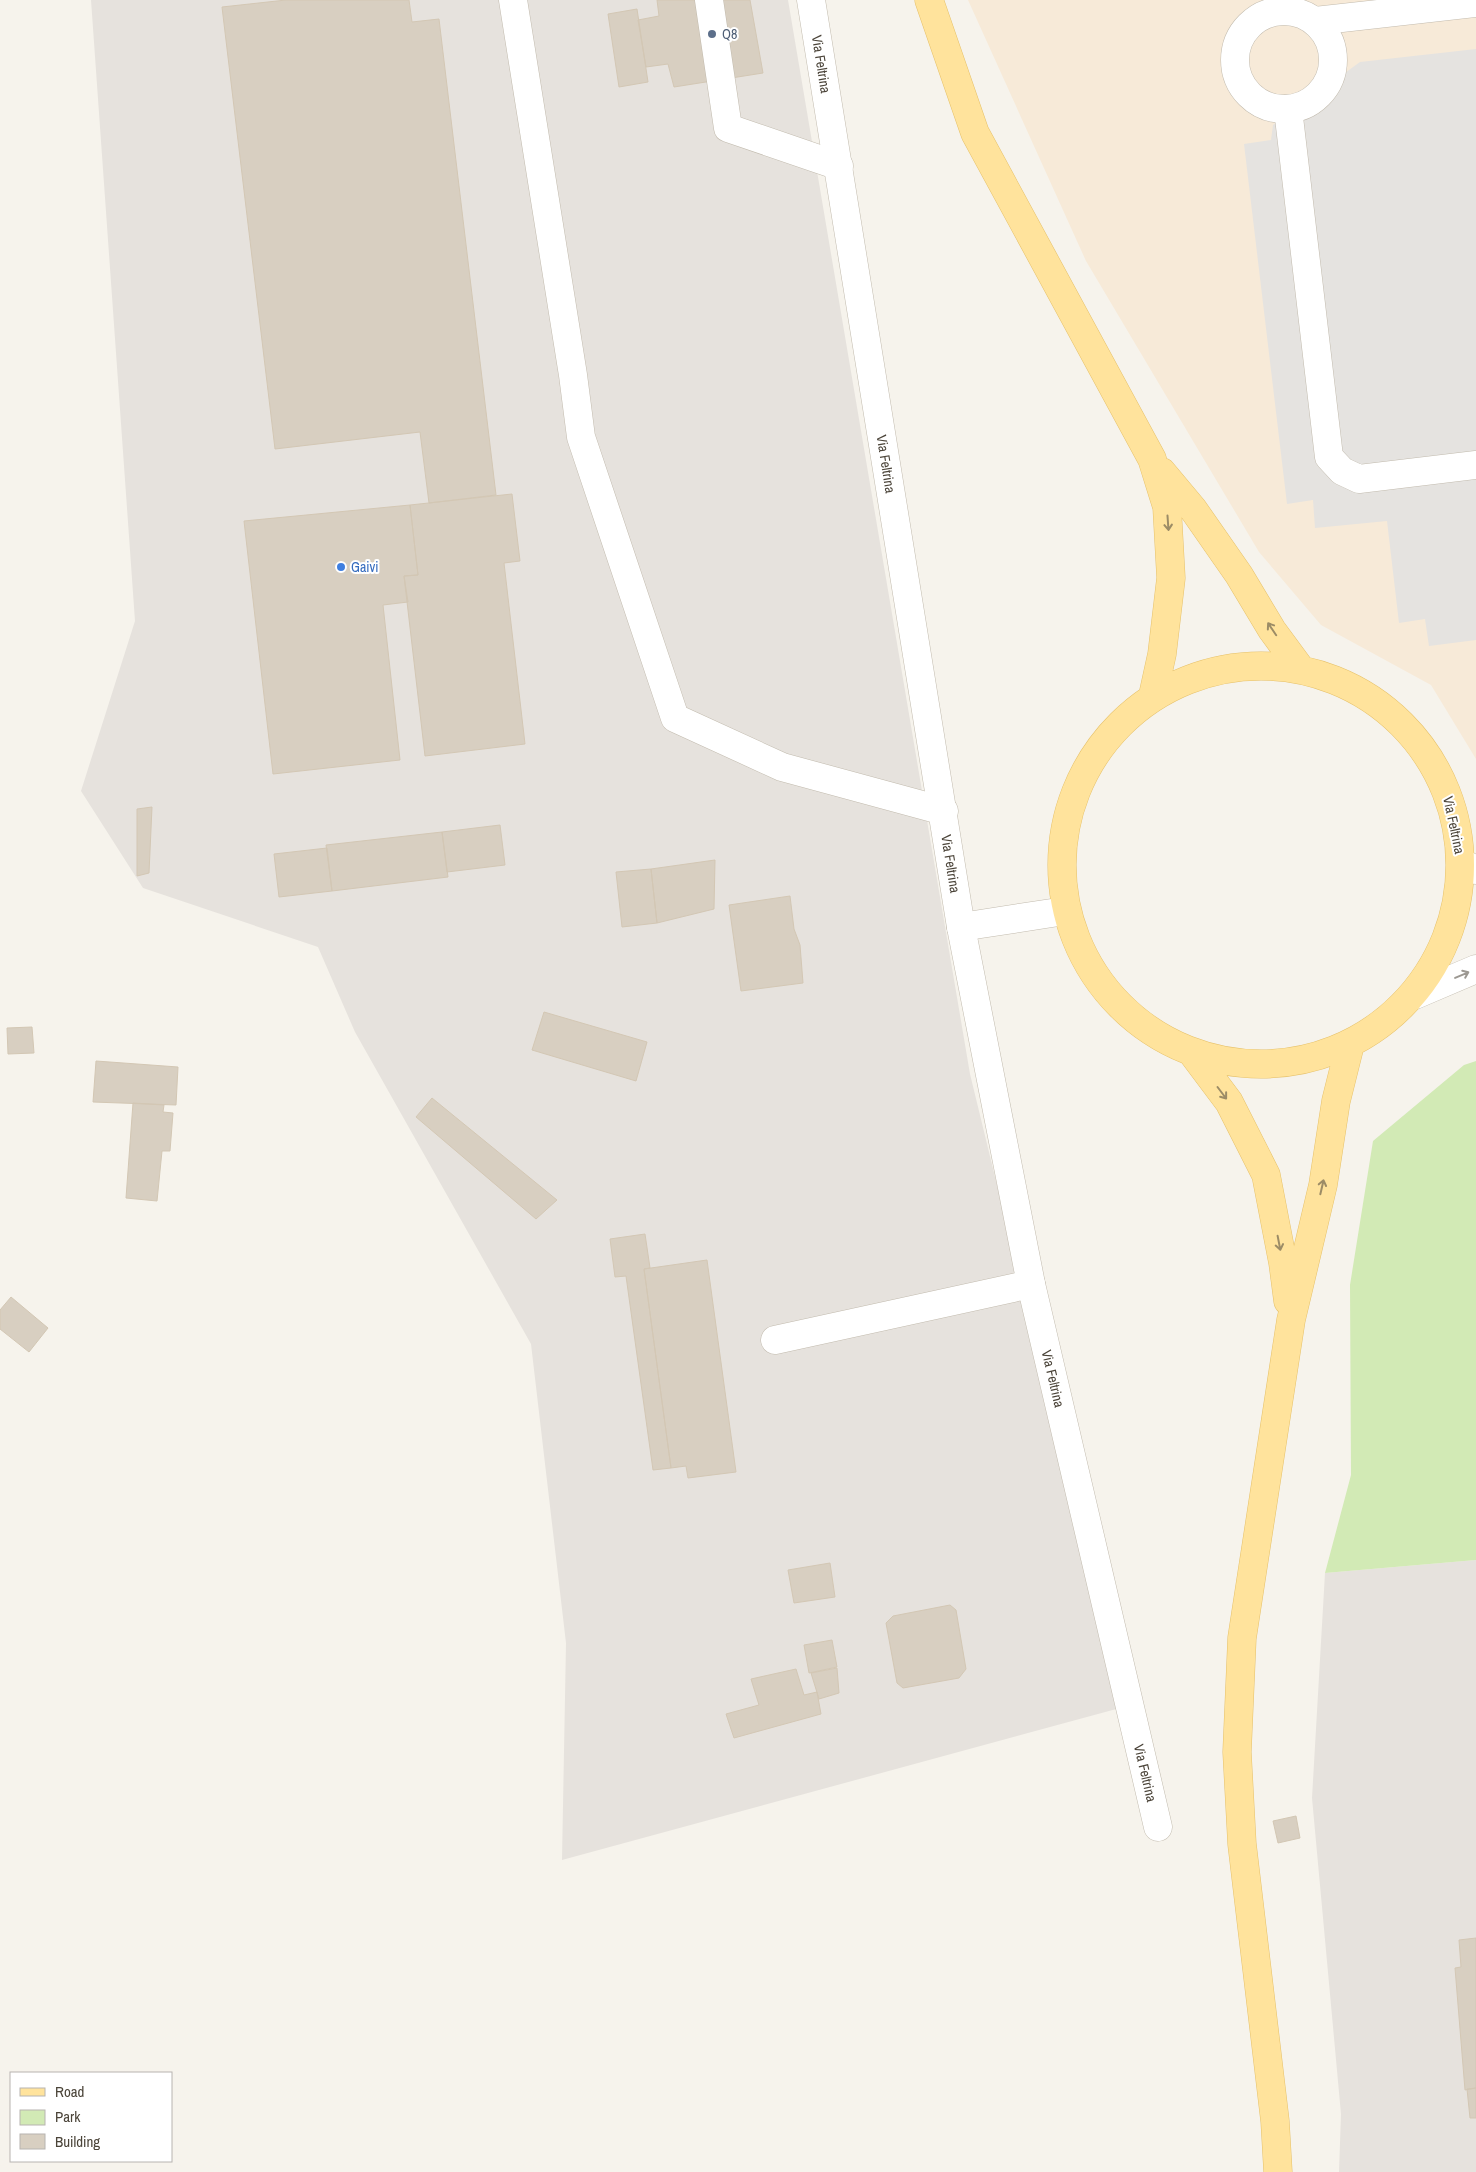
<svg xmlns="http://www.w3.org/2000/svg" width="1476" height="2172" font-family="'Archivo Narrow',sans-serif">
<style>
.commercial{fill:#f7ead8}
.industrial{fill:#e6e2dd}
.green{fill:#d2eab5}
.parking{fill:#e5e3e0}
.building{fill:#d8cfc1;stroke:#d3c7b4}
.lines{fill:none;stroke-linecap:round;stroke-linejoin:round}
.minor-casing{stroke:#c2bbae;stroke-width:29}
.major-casing{stroke:#e6c16a;stroke-width:29}
.minor{stroke:#fff;stroke-width:28}
.major{stroke:#ffe39c;stroke-width:28}
.oneway{stroke:#9c8c66}
.oneway2{stroke:#9c9892}
.service-dot{fill:#5c6f8a;stroke:#fff;stroke-width:2}
.shop-dot{fill:#3f7fe0;stroke:#fff;stroke-width:2}
.labels{text-anchor:middle;dominant-baseline:central;stroke-width:4;stroke-linejoin:round;paint-order:stroke}
.service-label{font-size:14px;fill:#4e5e75;stroke:#fff;text-anchor:start}
.street-label{font-size:14px;fill:#4b4439;stroke:#fff}
.shop-label{font-size:14px;fill:#366cbe;stroke:#fff;text-anchor:start}
</style>
<rect width="100%" height="100%" fill="#f6f3ec"/>
<path class="commercial" d="M968,0H1476V759L1431,685L1321,625L1259,552L1086,261Z"/>
<path class="industrial" d="M91,0H788L970,1074L1068,1477L1120,1708L562,1860L566,1643L531,1344L355,1032L318,947L143,888L81,791L135,621Z
M1476,1560V2172H1339L1341,2114L1312,1798L1325,1573Z"/>
<path class="green" d="M1476,1061V1560L1325,1573L1351,1475L1350,1285L1373,1141L1464,1065Z"/>
<path class="parking" d="M1476,49V640L1429,646L1425,619L1399,623L1387,521L1315,528L1313,500L1287,504L1244,144L1271,140L1273,125L1360,62Z"/>
<path class="building" d="M286,0H409L412,22L439,19L496,495L429,503L420,432L275,449L222,7Z
M657,0H750L763,73L674,87L668,64L646,67L638,20L659,16Z
M637,9L648,82L619,87L608,14Z
M512,494L520,561L504,563L525,744L425,756L404,576L418,575L410,505Z
M410,505L418,575L404,576L408,602L383,605L400,760L273,774L244,521Z
M152,807L149,873L137,876V809Z
M500,825L505,865L447,872L442,832Z
M442,832L448,877L332,891L326,845Z
M327,848L332,891L279,897L274,854Z
M715,860L714,909L657,923L651,869Z
M651,869L657,923L622,927L616,872Z
M790,896L794,929L800,945L803,983L741,991L729,905Z
M544,1012L647,1042L636,1081L532,1050Z
M32,1027L34,1053L8,1054L7,1028Z
M96,1061L178,1067L176,1105L93,1102Z
M432,1098L557,1200L536,1219L416,1117Z
M133,1103L164,1105L163,1112L173,1113L170,1151H162L157,1201L126,1198Z
M645,1234L650,1268L644,1269L671,1468L653,1470L626,1276L615,1277L610,1239Z
M707,1260L736,1472L688,1478L686,1466L671,1468L644,1269Z
M11,1297L48,1328L29,1352L0,1329V1310Z
M830,1563L835,1597L794,1603L788,1570Z
M950,1605L956,1610L966,1669L959,1678L903,1688L897,1683L886,1623L893,1616Z
M832,1640L837,1667L809,1673L804,1645Z
M837,1668L839,1693L819,1699L811,1673Z
M796,1669L804,1695L817,1692L821,1714L734,1738L726,1714L759,1705L751,1679Z
M1296,1816L1300,1838L1278,1843L1273,1821Z
M1476,1938V2088L1465,2090L1455,1968L1461,1967L1459,1940Z
M1476,2088V2118H1470L1467,2089Z"/>
<g class="lines">
<g class="minor-casing">
<g id="minor">
<path d="M513,0L573,375L581,437L675,718L782,767L944,811"/>
<path d="M709,0L728,128L839,166"/>
<path id="s1" d="M811,0L961,927L1031,1284L1158,1827"/>
<circle cx="1284" cy="60" r="49"/>
<path d="M1315,21L1476,3"/>
<path d="M1288,109L1329,457L1342,471L1359,479L1476,465"/>
<path d="M1462,863L1476,870"/>
<path d="M961,927L1065,911"/>
<path d="M1415,995L1476,969"/>
<path d="M775,1340L1031,1284"/>
</g>
</g>
<g class="major-casing">
<path id="major" d="M929,0L975,133L1152,459L1167,507L1171,578L1162,654L1153,695
M1162,472L1193,509L1239,575L1272,630L1300,668
M1062 865a199 199 0 1 1 398 0a199 199 0 1 1-398 0Z
M1193,1054L1229,1102L1266,1175L1283,1263L1288,1301
M1278,2172L1275,2121L1242,1844L1237,1752L1242,1638L1291,1320L1323,1185L1336,1101L1350,1045"/>
</g>
<use href="#minor" class="minor"/>
<use href="#major" class="major"/>
</g>
<defs><path id="oneway-shaft" d="M-6 0H5M1.5-3L5.5 0L1.5 3" fill="none" stroke-width="1.6" stroke-linecap="round" stroke-linejoin="round" transform="scale(1.25)"/></defs>
<g class="oneway">
<use href="#oneway-shaft" transform="translate(1168 523) rotate(86)"/>
<use href="#oneway-shaft" transform="translate(1272 629) rotate(-124)"/>
<use href="#oneway-shaft" transform="translate(1222 1093) rotate(53)"/>
<use href="#oneway-shaft" transform="translate(1322 1187) rotate(-77)"/>
<use href="#oneway-shaft" transform="translate(1279 1243) rotate(79)"/>
</g>
<use class="oneway2" href="#oneway-shaft" transform="translate(1462 975) rotate(-23)"/>
<circle class="service-dot" cx="712" cy="34" r="5"/>
<circle class="shop-dot" cx="341" cy="567" r="5"/>
<g class="labels">
<g class="service-label">
<text x="722" y="34">Q8</text>
</g>
<g class="street-label">
<text stroke="none"><textPath href="#s1" startOffset="65">Via Feltrina</textPath></text>
<text stroke="none"><textPath href="#s1" startOffset="470">Via Feltrina</textPath></text>
<text transform="translate(1454 825) rotate(78)">Via Feltrina</text>
<text stroke="none"><textPath href="#s1" startOffset="875">Via Feltrina</textPath></text>
<text stroke="none"><textPath href="#s1" startOffset="1400">Via Feltrina</textPath></text>
<text stroke="none"><textPath href="#s1" startOffset="1805">Via Feltrina</textPath></text>
</g>
<g class="shop-label">
<text x="351" y="567">Gaivi</text>
</g>
</g>
<rect x="10" y="2072" width="162" height="90" fill="#ffffff" stroke="#b7b4b0"/>
<rect x="20" y="2088" width="25" height="8" fill="#ffe39c" stroke="#b7b4b0"/>
<text x="55" y="2097" font-size="15" fill="#4b4439">Road</text>
<rect x="20" y="2110" width="25" height="15" fill="#d2eab5" stroke="#b7b4b0"/>
<text x="55" y="2122" font-size="15" fill="#4b4439">Park</text>
<rect x="20" y="2134" width="25" height="15" fill="#d8cfc1" stroke="#b7b4b0"/>
<text x="55" y="2147" font-size="15" fill="#4b4439">Building</text>
</svg>
